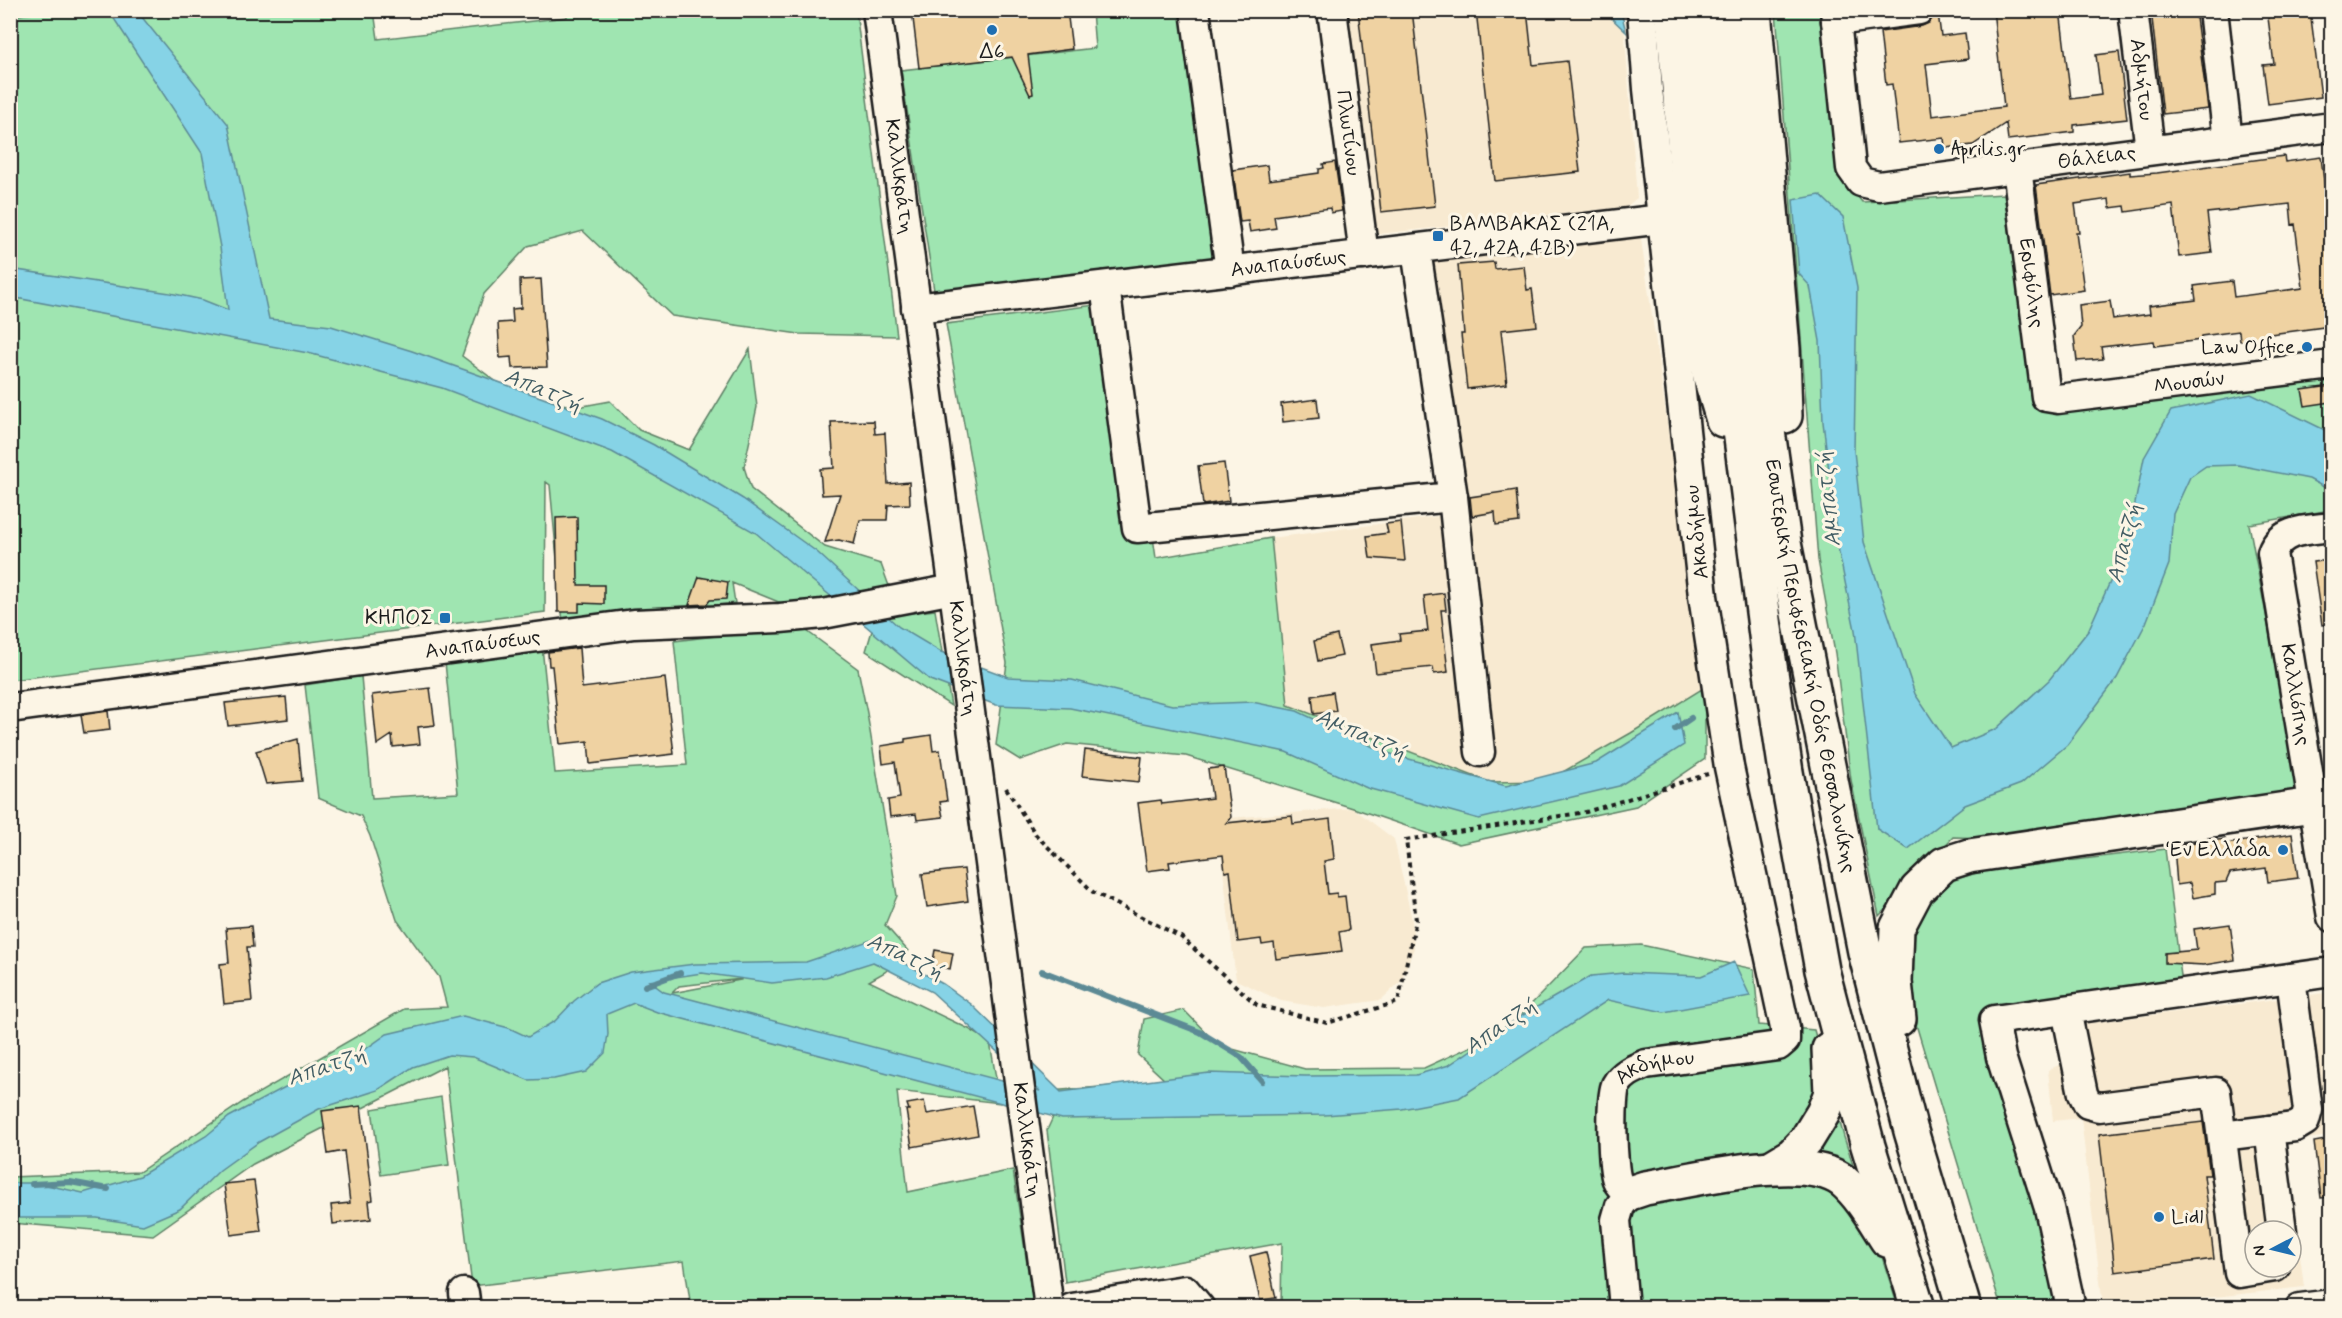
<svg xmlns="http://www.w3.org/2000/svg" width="2342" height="1318" font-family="Mynerve,sans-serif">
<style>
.built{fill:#f8ead1;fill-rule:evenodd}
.green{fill:#9fe5b1;stroke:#5e8066;stroke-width:1.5;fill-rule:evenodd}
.water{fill:#86d3e6;stroke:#5c8a95;stroke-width:1.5;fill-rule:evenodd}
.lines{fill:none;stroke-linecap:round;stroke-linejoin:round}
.stream{stroke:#5c8a95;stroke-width:6}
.building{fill:#efd2a2;stroke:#1c1c1c;stroke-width:1.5}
.minor-casing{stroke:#1c1c1c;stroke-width:33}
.highway-casing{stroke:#1c1c1c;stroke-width:38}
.path{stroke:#1c1c1c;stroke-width:4;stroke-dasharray:4.5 4.5;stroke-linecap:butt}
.minor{stroke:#fcf5e5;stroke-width:28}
.highway{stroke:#fcf5e5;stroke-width:33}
.poi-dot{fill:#1f6fb2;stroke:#fcf5e5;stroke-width:2}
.labels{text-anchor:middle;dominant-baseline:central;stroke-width:6;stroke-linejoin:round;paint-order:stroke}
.poi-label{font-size:21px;fill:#1c1c1c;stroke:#fcf5e5;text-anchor:start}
.street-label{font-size:21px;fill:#1c1c1c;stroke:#fcf5e5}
.water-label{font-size:22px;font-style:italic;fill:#415c63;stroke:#fcf5e5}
</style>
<rect width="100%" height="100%" fill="#fcf5e5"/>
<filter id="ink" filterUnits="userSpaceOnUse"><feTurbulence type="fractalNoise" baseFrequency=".0167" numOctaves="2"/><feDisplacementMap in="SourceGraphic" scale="12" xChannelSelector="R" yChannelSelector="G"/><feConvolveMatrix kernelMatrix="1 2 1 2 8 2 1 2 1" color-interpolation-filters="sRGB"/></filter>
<g filter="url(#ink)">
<path class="built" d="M1339,11H1623L1637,198L1626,207L1369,235Z
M1640,232L1705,687L1631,733L1547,781L1489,782L1288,705L1271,538L1464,513L1425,258Z
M1353,808L1394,839L1412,920L1414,948L1401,981L1381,1000L1324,1008L1281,1001L1236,980L1217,819Z
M2325,993L2332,1045L2331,1136L2286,1141L2304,1287L2125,1307H2103L2081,1118L2053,1121L2048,1070L2063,1063L2059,1027ZM2255,1231H2291V1267H2255Z"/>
<path class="green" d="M59,10L374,11L378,39L567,17V11H856L897,336L799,334L672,316L583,231L528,246L484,294L462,356L522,401L583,406L610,401L639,430L689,450L750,349L757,407L744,467L751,489L825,547L881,564L893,597L786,605L732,583L735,603L563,623L550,485L546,482L545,612L11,680L10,466L16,465L13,359H10V16Z
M1092,11H1182L1216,261L935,297L901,70L1095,48Z
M1776,11H1822L1840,175L1862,202L2004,194L2035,409L2331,375V510L2249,524L2302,806L1988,838L1953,837L1879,916L1851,780L1835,653L1818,560Z
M1119,302L1156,558L1271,538L1288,705L1489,782L1547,781L1631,733L1705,687V759L1636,806L1459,844L1353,808L1186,756L1067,744L1020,760L996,745L1007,663L946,324Z
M935,610L951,706L866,651L876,617Z
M800,626L858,669L867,713L897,896L885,925L908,951L885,972L869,981L969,1029L990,1042L1000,1103L897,1091L908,1192L1013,1170L1033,1304L1016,1308L691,1307L684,1261L472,1286L445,1066L253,1164L153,1235L11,1223L10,1177L139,1172L243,1102L404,1009L447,1007L439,977L397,920L370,836L361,816L318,798L305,685L361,676L372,798L458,793L445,662L542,647L555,773L687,765L674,641ZM741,979V980L672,993L679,986Z
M2165,849L2181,976L2178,985L1990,1007L2067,1307H2001L1906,991L1911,928L1931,896L1948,882L1979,872Z
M1641,945L1754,969L1759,1025L1814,1030L1844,1137L1898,1307H1281L1282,1243L1065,1282L1047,1130L1054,1115L1049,1091L1167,1082L1138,1055L1144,1019L1184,1010L1218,1045L1305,1069L1424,1068L1505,1031L1586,948Z
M441,1097L449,1165L381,1175L372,1109Z"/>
<path class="water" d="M109,11H137L228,124L269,319L331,326L412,351L602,419L654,445L743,499L817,552L899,627L941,652L1008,677L1072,680L1172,705L1252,702L1297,711L1384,752L1506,786L1596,763L1678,712L1684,745L1619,786L1479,819L1367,788L1286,752L1070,708L996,705L930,680L756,533L612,452L442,388L308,353L11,297L10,269L170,293L203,300L228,310L220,247L202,153Z
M1604,11H1621L1626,32Z
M1820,195L1843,217L1857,288L1854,451L1864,542L1915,694L1951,748L1996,729L2049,680L2088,631L2127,544L2144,458L2171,411L2251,394L2331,433V491L2309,479L2238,465L2206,466L2190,477L2173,514L2169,564L2146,623L2117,678L2067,745L2021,784L1965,805L1908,849L1877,829L1855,630L1839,553L1823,422L1820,341L1810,286L1799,274L1793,200Z
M871,940L882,951L943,984L971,1004L1061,1092L1209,1073L1306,1076L1416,1075L1449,1065L1523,1015L1591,976L1624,973L1701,976L1734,962L1750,996L1664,1012L1608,1000L1459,1098L1402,1109L1325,1115L1062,1119L657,1012L634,1003L607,1014L608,1034L605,1053L586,1072L554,1079L528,1080L473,1057L449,1055L413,1067L378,1090L319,1109L259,1142L220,1170L180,1209L143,1225L97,1218H11V1183H37L83,1193L140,1176L206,1136L229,1117L304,1077L367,1048L387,1034L463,1016L509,1028L528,1037L555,1021L574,1001L597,983L631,972L695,964L806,962ZM873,962L932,992L1040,1091L664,992L649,981L702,973L772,983L826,977Z"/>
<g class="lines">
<path class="stream" d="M1675,729L1691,718
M1042,971L1200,1032L1241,1057L1262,1081
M645,986L680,973
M32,1184L70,1182L108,1189"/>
</g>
<path class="building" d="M912,10H1067L1072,49L1028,55L1033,94L1030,95L1012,57L919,68Z
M1358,10H1412L1435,206L1381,212Z
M1476,10H1527L1533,65L1567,61L1580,172L1495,181Z
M1993,10H2060L2071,99L2101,95L2096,55L2119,52L2127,119L2074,125V132L2008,140L2006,123L1973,145L1945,148L1944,138L1899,143L1892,84L1886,85L1880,32L1922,26L1929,23L1935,14L1938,13L1941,36L1965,33L1968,59L1926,64L1932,116L2004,107Z
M2151,10H2195L2208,109L2163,114Z
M2267,10H2310L2321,97L2268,104L2263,65L2274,64Z
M2284,156L2285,162L2321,157L2331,236V326L2263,335V338L2240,341L2239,331L2201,336V340L2155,346L2154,341L2101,347L2103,359L2077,361L2074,336L2081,327L2079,305L2110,301L2113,319L2150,314L2149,306L2196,300L2194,286L2232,281L2234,297L2303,288L2295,224L2292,225L2290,204L2207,213L2212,253L2179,257L2173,205L2126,212L2125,206L2110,208L2109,199L2075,204L2079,233H2076L2084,290L2050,295L2036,185L2130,172V175L2157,173Z
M1335,162L1342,211L1331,213L1330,208L1274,216L1276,228L1250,232L1248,221L1240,222L1233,170L1267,165L1269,180L1319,173V169L1324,168L1323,164Z
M1494,262L1495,269L1524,266L1527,290L1532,289L1537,326L1501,330L1507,384L1467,389L1461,334H1464L1458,265Z
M541,279L547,367L512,368L511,357L500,358L498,323L513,322L512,309L521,308L520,280Z
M2331,386V402L2305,406L2302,390Z
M1317,399L1319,418L1283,422L1281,404Z
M874,421L875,434L885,433L888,484L909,482L910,504L888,505L887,520H860L854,544L839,540L825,542L840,494L822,495L820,469L834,468L831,422Z
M1224,463L1229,501L1203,505L1198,466Z
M1516,490L1519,522L1496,525L1495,512L1472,516L1470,497Z
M577,517L578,585H604V604L579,603V612H558L556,518Z
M1401,522L1405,561L1370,558L1367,536L1388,533L1386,524Z
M2331,560V624L2322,625L2313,562Z
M699,577L728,582L726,599L710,600L707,604L689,605Z
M1444,593L1446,610H1441L1448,672L1434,674L1433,667L1376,673L1372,644L1400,640L1399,634L1428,631L1424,596Z
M1337,635L1342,656L1318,661L1314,641Z
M579,648L582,688L665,678L674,754L590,764L588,741L560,744L552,666H549L548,652Z
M430,688L435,725L418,727L420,744L393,747L392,735L377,745L372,695Z
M1333,692L1336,711L1314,714L1312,696Z
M286,697L288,719L228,726L225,703Z
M108,711L110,730L84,733L81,715Z
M931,735L933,751L940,750L947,801L940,802L943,817L917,820L916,814L890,817L888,800L900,798L895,762L883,764L881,746L905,742V739Z
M298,739L302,781L266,784L256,751Z
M1085,750L1142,757L1139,782L1082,776Z
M1224,767L1231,817L1226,823L1292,816L1293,824L1330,819L1334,859L1324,861L1328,894L1337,893V897L1345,896L1349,930L1339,932L1342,951L1276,959L1274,943L1262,945L1261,939L1238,942L1230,871L1225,872L1223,855L1169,862L1170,868L1147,871L1138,803L1161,800L1162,804L1212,798L1208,769Z
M2292,834L2298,878L2268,882L2266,868L2230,873L2226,882L2215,883V894L2193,898L2190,883L2177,885L2174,846L2225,839L2226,844Z
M964,869L968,901L927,907L922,874Z
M2230,924L2235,960L2204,965L2165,963V953L2197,950L2194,929Z
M251,926L253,947H247L252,1001L224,1004L220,964L229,963L226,928Z
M935,950L953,953L950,969L932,966Z
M924,1101L927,1114L973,1106L978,1135L912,1147L906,1110H909L907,1104Z
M361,1106L373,1200L369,1201L371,1219L333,1224L331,1205L350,1203L344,1151L328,1154L322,1111Z
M2203,1122L2210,1175H2204L2214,1259L2115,1272L2099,1134Z
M2331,1139V1197L2321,1198L2314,1142Z
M254,1181L261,1231L231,1235L224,1184Z
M1266,1252L1276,1298L1260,1300L1250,1256Z"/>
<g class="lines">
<g class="minor-casing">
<g id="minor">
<path id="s1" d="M877,10L1049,1308"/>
<path d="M1195,10L1230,271"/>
<path id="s2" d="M1332,10L1364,255"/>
<path id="s3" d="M1835,10L1851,168L1861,182L1879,186L2332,127"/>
<path id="s4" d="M2133,10L2150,150"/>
<path d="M2213,10L2228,141"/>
<path d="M1836,21L1919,10"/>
<path id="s5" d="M2017,168L2046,397L2058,399L2332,365"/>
<path d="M1416,250L1453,497L1480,752"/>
<path d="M1105,286L1137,528L1453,497"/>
<path id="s6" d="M916,308L1662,219"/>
<path id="s7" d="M2332,527C2310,530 2281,528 2272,553L2332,917"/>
<path id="s8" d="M10,708L634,624L780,618L823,614L954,589"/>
<path d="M2066,1010L2083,1094L2088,1104L2099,1107L2216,1092L2239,1273L2275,1267"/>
<path d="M2269,1130L2282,1231"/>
<path d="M2222,1136L2295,1127L2305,1121L2308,1110L2291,978"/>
<path d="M464,1293L466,1308"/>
<path d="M1072,1308L1185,1290L1200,1308"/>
<path id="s9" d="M1624,1308L1616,1220L1620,1206L1630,1193C1624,1190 1619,1186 1617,1180C1612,1168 1610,1096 1616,1085C1623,1073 1634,1069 1646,1064L1778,1046L1785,1040V1028L1729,767L1703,596L1648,89L1642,10"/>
<path d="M2071,1308L2049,1208L2001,1057L1994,1020L2332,972"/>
<path d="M2300,1308L2332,1304"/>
</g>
</g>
<g class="highway-casing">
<g id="highway">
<path d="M1672,10L1702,337L1710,377L1723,420"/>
<path d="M1700,10L1715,192L1733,375L1769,659L1786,772L1822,970L1868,1146L1918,1308"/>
<path id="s10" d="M1726,10L1767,424L1784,543L1865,952L1911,1131L1964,1308"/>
<path d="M1754,10L1783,349L1785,416"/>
<path d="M1899,1019L1895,982L1897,928L1917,890L1944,864L1969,856L2313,805"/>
<path d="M1772,1167L1792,1155L1807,1139L1823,1113L1831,1093L1829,1049"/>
<path d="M1630,1193L1645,1188C1692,1180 1805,1151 1843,1181C1861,1196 1874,1220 1887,1240"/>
</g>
</g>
<path class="path" d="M1006,788L1036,835L1093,892L1181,937L1257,1005L1327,1023L1398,1002L1416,920L1406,840L1586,812L1708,774"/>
<use href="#minor" class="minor"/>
<use href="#highway" class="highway"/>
</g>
</g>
<g class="poi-dot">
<circle cx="992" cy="30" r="6"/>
<circle cx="1939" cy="149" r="6"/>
<rect x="1432" y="230" width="12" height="12" rx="3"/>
<circle cx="2307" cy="347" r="6"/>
<rect x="439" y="612" width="12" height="12" rx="3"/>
<circle cx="2283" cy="850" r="6"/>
<circle cx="2159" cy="1217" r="6"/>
</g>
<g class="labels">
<g class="poi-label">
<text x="992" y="52" text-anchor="middle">Δ6</text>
<text x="1951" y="149">Aprilis.gr</text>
<text x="1450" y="224">ΒΑΜΒΑΚΑΣ (21Α,<tspan x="1450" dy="24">42, 42Α, 42Β)</tspan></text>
<text x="2295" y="347" text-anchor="end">Law Office</text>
<text x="433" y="618" text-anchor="end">ΚΗΠΟΣ</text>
<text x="2271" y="850" text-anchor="end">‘Εν Ελλάδα</text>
<text x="2171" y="1217">Lidl</text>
</g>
<g class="street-label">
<text stroke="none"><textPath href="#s4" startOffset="70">Αδμήτου</textPath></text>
<text stroke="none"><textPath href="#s2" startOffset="124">Πλωτίνου</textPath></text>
<text stroke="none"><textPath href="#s3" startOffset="414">Θάλειας</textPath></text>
<text stroke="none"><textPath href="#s1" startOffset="168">Καλλικράτη</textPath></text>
<text stroke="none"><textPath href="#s6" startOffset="375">Αναπαύσεως</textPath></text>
<text stroke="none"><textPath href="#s5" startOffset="116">Εριφύλης</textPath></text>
<text stroke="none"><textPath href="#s5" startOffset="375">Μουσών</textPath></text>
<text transform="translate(1697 532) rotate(-96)">Ακαδήμου</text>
<text stroke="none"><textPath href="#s8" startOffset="477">Αναπαύσεως</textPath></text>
<text stroke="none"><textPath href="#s1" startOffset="654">Καλλικράτη</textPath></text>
<text stroke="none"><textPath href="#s10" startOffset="662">Εσωτερική Περιφερειακή Οδός Θεσσαλονίκης</textPath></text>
<text stroke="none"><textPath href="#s7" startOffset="213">Καλλιόπης</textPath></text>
<text stroke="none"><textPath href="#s9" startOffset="279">Ακδήμου</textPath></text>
<text stroke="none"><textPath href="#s1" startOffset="1140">Καλλικράτη</textPath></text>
</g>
<g class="water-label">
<text transform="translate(543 391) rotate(23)">Απατζή</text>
<text transform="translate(1829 499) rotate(-96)">Αμπατζή</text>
<text transform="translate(2125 543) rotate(-75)">Απατζή</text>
<text transform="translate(1361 735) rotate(24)">Αμπατζή</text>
<text transform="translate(905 957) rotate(25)">Απατζή</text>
<text transform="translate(1501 1027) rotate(-34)">Απατζή</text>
<text transform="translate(327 1067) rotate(-18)">Απατζή</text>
</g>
</g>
<rect width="2342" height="1318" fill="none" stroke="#fcf5e5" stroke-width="36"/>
<rect x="18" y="18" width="2306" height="1282" fill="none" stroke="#1c1c1c" stroke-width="2" filter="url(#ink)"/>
<g transform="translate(2273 1249) rotate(263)"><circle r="28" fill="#fcf5e5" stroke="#a29e95" stroke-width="1.5"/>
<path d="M0-4.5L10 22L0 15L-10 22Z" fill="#1f6fb2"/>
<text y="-9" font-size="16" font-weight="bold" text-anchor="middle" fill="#1c1c1c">N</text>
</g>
</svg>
